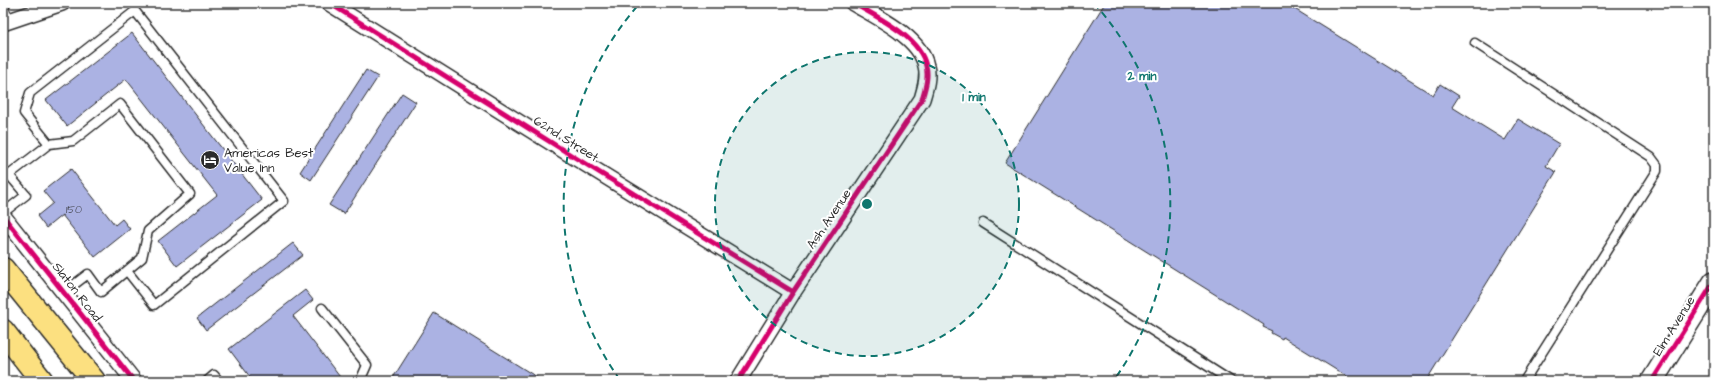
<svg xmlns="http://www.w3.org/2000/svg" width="1717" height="384" font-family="'Architects Daughter',sans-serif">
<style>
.building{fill:#abb2e3;stroke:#2b2b2b}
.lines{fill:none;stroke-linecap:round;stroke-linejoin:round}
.lane-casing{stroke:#2b2b2b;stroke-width:11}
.street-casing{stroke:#2b2b2b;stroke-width:18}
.secondary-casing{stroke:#2b2b2b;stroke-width:24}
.highway-casing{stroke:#2b2b2b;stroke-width:25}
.lane{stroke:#fff;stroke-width:8}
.street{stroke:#fff;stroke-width:15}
.secondary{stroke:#fff;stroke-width:21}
.highway{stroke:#fce080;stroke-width:22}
.cycleway-casing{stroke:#fff;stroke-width:8}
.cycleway{stroke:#d6006c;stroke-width:5}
.ring{fill:none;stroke:#0f766e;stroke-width:2;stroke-dasharray:7 5}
.labels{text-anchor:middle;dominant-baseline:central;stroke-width:4;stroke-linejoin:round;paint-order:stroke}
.number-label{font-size:11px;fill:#4b4d59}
.street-label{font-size:13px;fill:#2b2b2b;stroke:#fff}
.poi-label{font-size:13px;fill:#2b2b2b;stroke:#fff;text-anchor:start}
.centre{fill:#0f766e;stroke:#fff;stroke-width:2}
.ring-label{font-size:12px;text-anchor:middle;font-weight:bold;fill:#0f766e;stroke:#fff;stroke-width:4;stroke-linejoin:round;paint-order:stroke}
</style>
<rect width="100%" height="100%" fill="#fff"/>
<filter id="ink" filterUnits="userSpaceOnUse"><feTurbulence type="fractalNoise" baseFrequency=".025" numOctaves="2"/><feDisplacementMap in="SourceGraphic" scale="8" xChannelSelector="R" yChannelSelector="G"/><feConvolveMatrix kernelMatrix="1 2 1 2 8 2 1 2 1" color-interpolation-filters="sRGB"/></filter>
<g filter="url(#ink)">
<path class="building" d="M1105,3H1285L1433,95L1440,84L1459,96L1452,107L1505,140L1518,119L1559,144L1546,166L1556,172L1426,381H1354L1283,337L1282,339L1271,333L1272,331L1263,327L1264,325L1005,163Z
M132,33L262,200L177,266L158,241L217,195L126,79L67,126L46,100Z
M366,70L378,77L311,180L300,172Z
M402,93L416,102L344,214L329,205Z
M71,169L115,225L122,219L130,229L95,257L62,215L46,228L37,216L53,203L43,191Z
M293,243L303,255L206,330L197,318Z
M305,290L313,300L293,316L343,381H253L229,349Z
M434,313L543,381H391Z"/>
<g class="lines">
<g class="lane-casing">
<path id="lane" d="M3,5L9,21
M1475,43L1651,157L1657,165V171L1524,381
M49,144L24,113L30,93L135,11L284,201L154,305L127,271
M3,213L26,195L9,175L49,144L73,141L120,104L190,194L148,231L142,258L101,292L88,274L63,293
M983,223L1231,381
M322,308L367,365L360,381
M207,381L214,375L219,381"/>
</g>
<g class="street-casing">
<path id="street" d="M329,3L571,155L793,292
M3,23L62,3
M3,216L134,381
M738,381L793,292L922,99C925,89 929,77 926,66C920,37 877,17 853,3"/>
</g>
<g class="secondary-casing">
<path id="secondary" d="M1652,381L1714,282"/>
</g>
<g class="highway-casing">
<path id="highway" d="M3,269L94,381
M3,331L42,381"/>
</g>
<use href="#lane" class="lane"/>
<use href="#street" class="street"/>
<use href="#secondary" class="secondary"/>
<use href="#highway" class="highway"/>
<g class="cycleway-casing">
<path id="cycleway" d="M329,3L571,155L793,292
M3,216L134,381
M738,381L793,292L922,99C925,89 929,77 926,66C920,37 877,17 853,3
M1652,381L1714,282"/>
</g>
<use href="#cycleway" class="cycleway"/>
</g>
</g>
<circle cx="867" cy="204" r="152" fill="#0f766e" fill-opacity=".12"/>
<g class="ring">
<circle cx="867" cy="204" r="152"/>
<path d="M620 380A303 303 0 0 1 640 3M1094 3A303 303 0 0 1 1114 380"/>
</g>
<defs>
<g id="hotel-disc" transform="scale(1)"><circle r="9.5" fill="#2b2b2b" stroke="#fff"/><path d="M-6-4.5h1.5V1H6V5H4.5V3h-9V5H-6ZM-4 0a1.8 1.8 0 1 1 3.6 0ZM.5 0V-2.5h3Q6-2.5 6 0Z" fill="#fff"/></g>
</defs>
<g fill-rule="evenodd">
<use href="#hotel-disc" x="210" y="160"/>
</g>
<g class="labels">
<g class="number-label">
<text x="74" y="209">150</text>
</g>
<g class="street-label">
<text transform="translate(566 139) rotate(32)">62nd Street</text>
<text transform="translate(829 219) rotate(-56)">Ash Avenue</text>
<text transform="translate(77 292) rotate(52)">Slaton Road</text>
<text transform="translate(1674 326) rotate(-58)">Elm Avenue</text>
</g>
<g class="poi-label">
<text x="224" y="153">Americas Best<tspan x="224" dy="15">Value Inn</tspan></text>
</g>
</g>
<circle cx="867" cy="204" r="6" class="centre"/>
<g class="ring-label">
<text x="1142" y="80">2 min</text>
<text x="974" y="101">1 min</text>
</g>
<rect width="1717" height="384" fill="none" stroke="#fff" stroke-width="16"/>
<rect x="8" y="8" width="1701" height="368" fill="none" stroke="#2b2b2b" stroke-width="1.5" filter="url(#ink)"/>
</svg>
